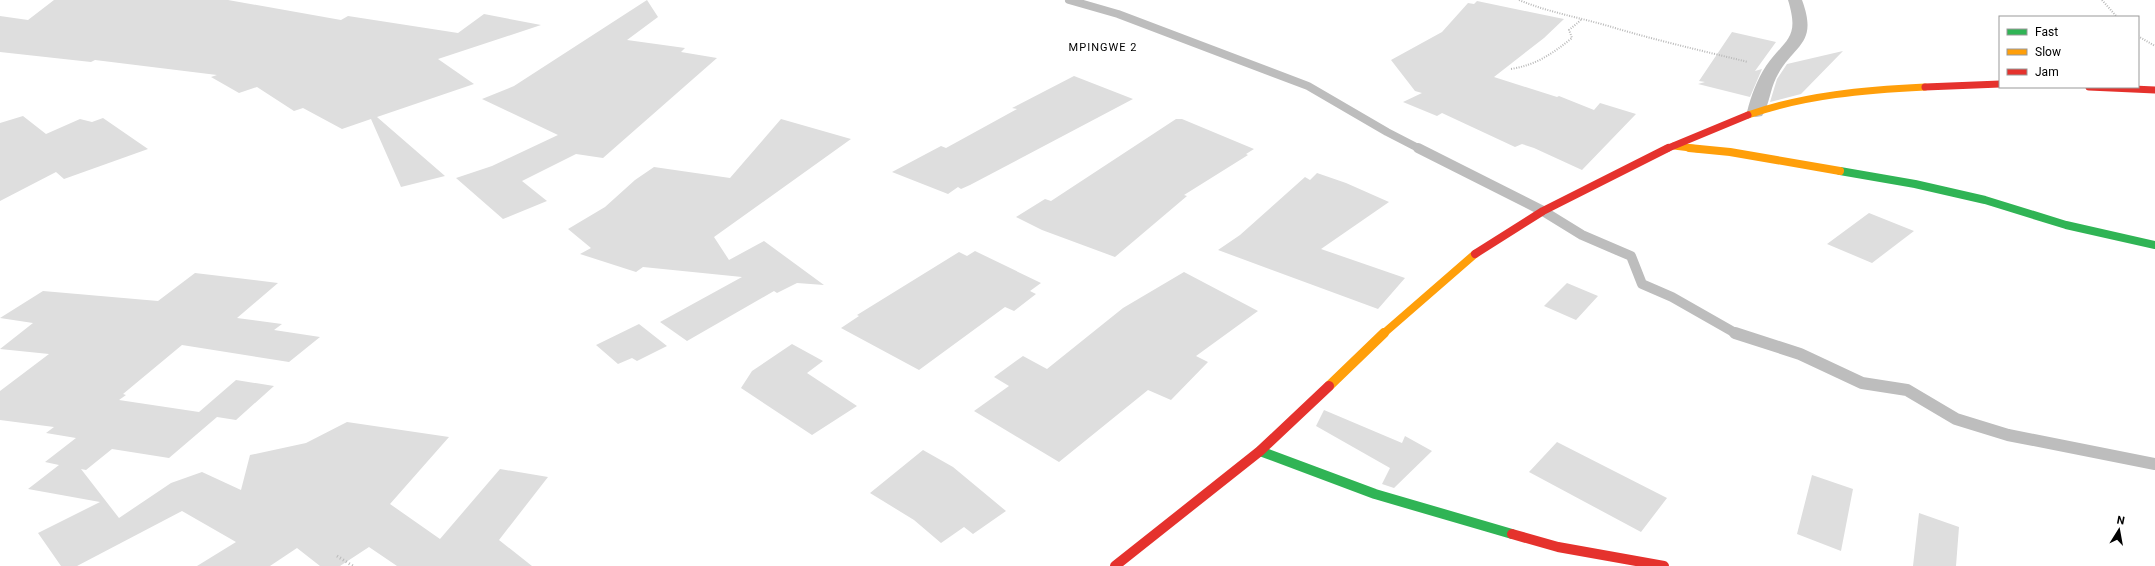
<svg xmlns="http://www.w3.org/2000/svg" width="2155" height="566" font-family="Roboto,sans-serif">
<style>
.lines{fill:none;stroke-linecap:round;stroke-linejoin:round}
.stream-far2{stroke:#bdbdbd;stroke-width:8}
.stream-far1{stroke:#bdbdbd;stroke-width:10}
.stream{stroke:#bdbdbd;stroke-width:12}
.building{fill:#dedede}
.path-far1{stroke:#b9b9b9;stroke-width:2;stroke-dasharray:1 1.5;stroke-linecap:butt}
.path{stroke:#b9b9b9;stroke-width:3;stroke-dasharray:1 2.5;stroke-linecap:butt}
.street{fill:#bebebe;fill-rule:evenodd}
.fast-far1{stroke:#30b455;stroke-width:8}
.fast{stroke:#30b455;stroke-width:10}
.slow-far2{stroke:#ff9f0a;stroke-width:7}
.slow-far1{stroke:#ff9f0a;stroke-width:8}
.slow{stroke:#ff9f0a;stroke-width:10}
.jam-far2{stroke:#e5322d;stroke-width:7}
.jam-far1{stroke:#e5322d;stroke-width:8}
.jam{stroke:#e5322d;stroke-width:10}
.labels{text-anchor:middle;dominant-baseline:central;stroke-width:3.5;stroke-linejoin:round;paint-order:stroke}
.far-quarter-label{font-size:11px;letter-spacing:1px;fill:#000;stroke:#fff}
</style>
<rect width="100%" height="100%" fill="#fff"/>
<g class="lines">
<path class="stream-far2" d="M1069,0L1118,14L1308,86L1387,132L1420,149"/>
<path class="stream-far1" d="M1418,148L1543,211L1582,235L1631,256L1642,284L1672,297L1737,334"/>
<path class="stream" d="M1735,333L1800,354L1862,383L1907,390L1956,419L2008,435L2155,464"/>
</g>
<path class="building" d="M54,0H228L341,20L348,16L458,33L484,14L541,25L438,59L474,84L377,117L445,176L401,187L371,119L342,129L303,108L294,111L257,87L239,93L211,77L217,75L95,60L91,62L0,52V16L28,20Z
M647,0L658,17L627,40L685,48L681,52L717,58L603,158L576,154L522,181L547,201L503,219L456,178L492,166L558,135L482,99L514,86Z
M1477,1L1564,19L1544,38L1494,77L1557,97L1559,96L1594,110L1600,103L1636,114L1582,170L1534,148L1522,144L1515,147L1442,113L1437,116L1403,102L1422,93L1415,91L1391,60L1442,32L1468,3L1474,4Z
M1732,32L1776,42L1755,71L1762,69L1750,97L1698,84L1705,82L1699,81Z
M1843,51L1801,94L1770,102L1777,79L1787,64Z
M1074,76L1133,99L970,185L961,189L958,187L948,194L892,172L941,146L946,148L1017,109L1012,108Z
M23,116L46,134L80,119L92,122L103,118L148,149L64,179L56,172L0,201V123Z
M781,119L851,139L714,237L729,260L764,241L824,285L797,283L777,293L774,291L687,341L660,322L742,277L643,267L636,272L580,254L591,248L568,229L605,207L635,180L654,167L730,178Z
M1176,119H1182L1254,149L1246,154L1248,155L1184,195L1187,196L1115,257L1042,230L1016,217L1045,199L1051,201Z
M1317,173L1346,183L1389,202L1321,249L1405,278L1378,309L1218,250L1240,235L1305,177L1310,180Z
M1869,213L1914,231L1872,263L1827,244Z
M975,251L1041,283L1030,291L1036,294L1014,311L1005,307L919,370L841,328L859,316L857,315L959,252L967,256Z
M1184,272L1258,311L1196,356L1208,362L1171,400L1148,390L1059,462L974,411L1009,386L994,377L1023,356L1047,369L1123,308Z
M195,273L278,283L237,318L282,324L274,330L320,337L289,362L182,345L123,394L126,395L119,400L199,412L236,380L274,386L236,420L217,417L169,458L112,449L86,470L81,469L119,518L171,483L202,472L241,490L250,455L306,443L347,422L449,437L390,504L440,539L500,469L548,477L499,540L532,566H397L369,547L340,566H320L297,548L270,566H197L236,542L182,511L77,566H61L38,533L100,502L28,489L59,465L45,462L76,438L46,433L54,427L0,420V391L49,354L0,349L33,323L0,318L43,291L158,301Z
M1567,283L1598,296L1576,320L1544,306Z
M639,324L667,346L637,361L632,358L618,364L596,345Z
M792,344L823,361L807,373L857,406L812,435L741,388L752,371Z
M1324,410L1402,443L1405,436L1432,451L1394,488L1382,484L1390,468L1316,426Z
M1557,442L1667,498L1641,532L1529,472Z
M923,450L953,467L1006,511L973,534L964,527L941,543L914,520L870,493Z
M1812,475L1853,489L1841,551L1797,534Z
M1919,513L1959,527L1956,566H1913Z"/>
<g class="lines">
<path class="path-far1" d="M1519,0C1550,13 1583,18 1615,28C1659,41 1703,51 1748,62
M2102,0L2117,17
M2138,36L2155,46
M1511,69C1536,65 1552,54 1572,38L1569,30L1581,20"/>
<path class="path" d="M337,556L353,566"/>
<path class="street" d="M1788,0H1802C1819,46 1793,44 1776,78C1770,90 1769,106 1762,116L1756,117L1750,116L1747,112C1751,96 1757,80 1766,66C1786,38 1800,39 1788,0Z"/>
<path class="fast-far1" d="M1840,171L1915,184L1985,200L2066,225L2155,245"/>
<path class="fast" d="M1260,451L1375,494L1512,534"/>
<path class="slow-far2" d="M1748,115C1805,95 1865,90 1925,87
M1674,146L1699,149"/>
<path class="slow-far1" d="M1689,148L1730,152L1840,171
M1383,334L1475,254"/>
<path class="slow" d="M1329,386L1384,333"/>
<path class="jam-far2" d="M1925,87L2000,84
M2089,87L2155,90
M1666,149L1748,115"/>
<path class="jam-far1" d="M1475,254L1543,211L1668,148"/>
<path class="jam" d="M1512,534L1558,547L1664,566
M1115,566L1260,451L1329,386"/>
</g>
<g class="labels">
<g class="far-quarter-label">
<text x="1103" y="47">MPINGWE 2</text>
</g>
</g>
<rect x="1999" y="16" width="140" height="72" fill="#ffffff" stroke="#999999"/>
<rect x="2007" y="29" width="20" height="6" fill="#30b455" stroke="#999999"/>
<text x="2035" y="36" font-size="12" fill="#000000">Fast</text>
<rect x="2007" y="49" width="20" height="6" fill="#ff9f0a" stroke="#999999"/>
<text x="2035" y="56" font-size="12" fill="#000000">Slow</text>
<rect x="2007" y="69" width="20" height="6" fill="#e5322d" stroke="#999999"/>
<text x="2035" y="76" font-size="12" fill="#000000">Jam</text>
<g transform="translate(2119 530) rotate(11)" stroke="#ffffff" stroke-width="3" paint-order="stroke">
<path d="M0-3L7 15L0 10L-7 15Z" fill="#000000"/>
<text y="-6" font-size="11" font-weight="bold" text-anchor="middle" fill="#000000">N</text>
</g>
</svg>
